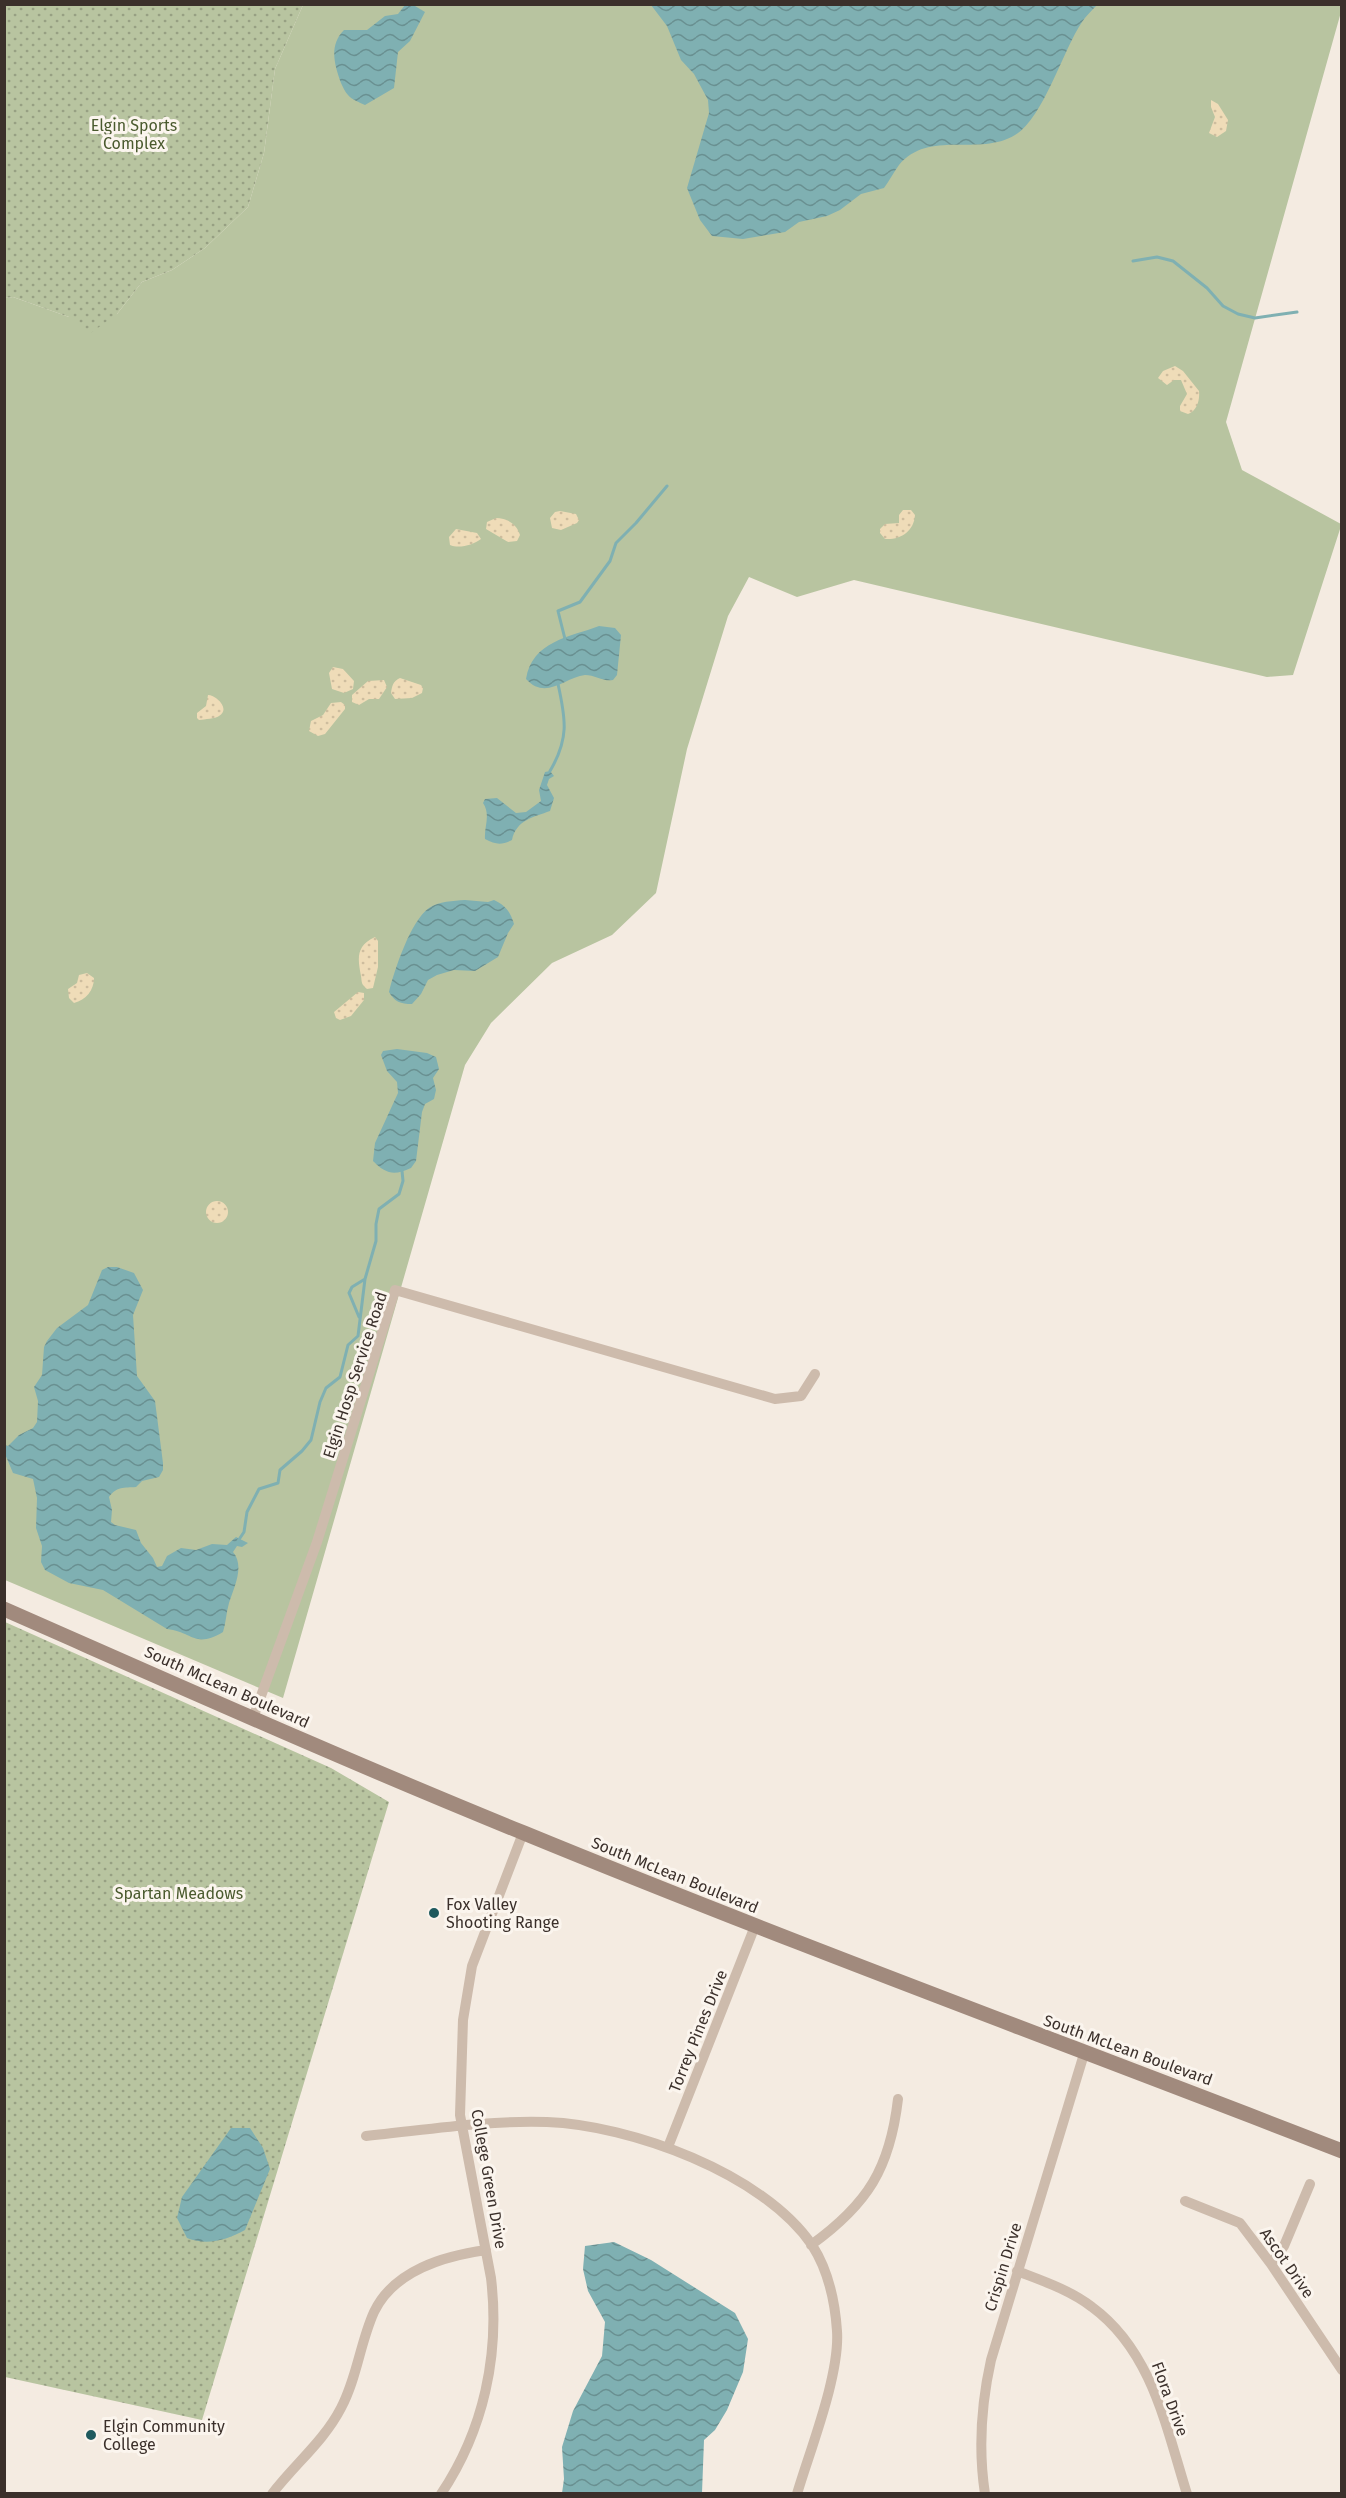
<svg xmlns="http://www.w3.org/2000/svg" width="1346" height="2498" font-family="'Fira Sans',sans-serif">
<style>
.grass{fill:#b8c4a0}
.sand{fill:url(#sand-dots)}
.park{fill:url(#park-dots)}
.water{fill:url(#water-waves)}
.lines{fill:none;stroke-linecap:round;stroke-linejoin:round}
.stream{stroke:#7fb0b2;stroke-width:3}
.street{stroke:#cdbbac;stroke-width:10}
.secondary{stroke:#a18a7d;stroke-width:15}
.poi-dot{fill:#1f5a5e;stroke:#fbf5ee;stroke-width:2}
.labels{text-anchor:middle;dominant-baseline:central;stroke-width:6;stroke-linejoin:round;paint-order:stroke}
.park-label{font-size:16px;fill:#4a5a2e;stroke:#fbf5ee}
.street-label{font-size:16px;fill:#3b302b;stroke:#fbf5ee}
.poi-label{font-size:16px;fill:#3b302b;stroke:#fbf5ee;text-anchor:start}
</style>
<defs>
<pattern id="sand-dots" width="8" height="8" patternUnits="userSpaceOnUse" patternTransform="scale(1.5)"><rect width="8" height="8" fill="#efdcb8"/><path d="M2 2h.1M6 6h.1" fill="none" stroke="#cebd9e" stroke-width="1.8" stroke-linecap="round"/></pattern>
<pattern id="park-dots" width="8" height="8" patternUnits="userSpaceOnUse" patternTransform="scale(1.5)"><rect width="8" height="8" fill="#b8c4a0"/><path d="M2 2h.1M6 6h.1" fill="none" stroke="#97a083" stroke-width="1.8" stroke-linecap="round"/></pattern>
<pattern id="water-waves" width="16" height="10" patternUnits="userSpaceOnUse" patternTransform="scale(1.5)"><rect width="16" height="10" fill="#7fb0b2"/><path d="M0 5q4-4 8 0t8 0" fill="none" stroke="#699091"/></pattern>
</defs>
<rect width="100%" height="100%" fill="#f4ebe1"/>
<path class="grass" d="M303,5H1341V12L1226,422L1242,470L1341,524V526L1293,675L1267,677L854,580L797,597L749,577L728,616L687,749L656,893L612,935L552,963L491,1023L465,1065L283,1698L5,1580L4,711L6,703L4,698L5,298L13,297L69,317L117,314L142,282L172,270L205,248L248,207L264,153L275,69Z"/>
<path class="sand" d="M1211,100L1218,104L1228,120L1226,131L1217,137L1209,133L1215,117L1211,107Z
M1175,366L1183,371L1199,391C1200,400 1197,411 1188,414L1180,411V406L1187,394L1181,380H1174L1167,385L1158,378L1163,371Z
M903,510H911L915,515C914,531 901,540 885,539L880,533V529L885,524L899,523V515Z
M560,511L576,514L579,520L577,523L561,530L552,528L550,518L555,512Z
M496,518C507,518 517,524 520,535L517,541L508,542L486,529L487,522Z
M456,529L477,533L481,539C473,545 459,549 450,545L449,537Z
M333,667L343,669L354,681L353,689L344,693L332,689L329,673Z
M400,678L421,685L423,688L422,693L412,698L395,699L391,693C392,686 393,681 400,678Z
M384,680L387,687L379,699H369L359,705L352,702V695L368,681Z
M208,695C216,695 231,709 219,716C215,719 205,719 199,720L197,718V713L206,706Z
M341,702L345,705V709L325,734L318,736L309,731L311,721L323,715L331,703Z
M375,937L378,941V967L373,988L367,989C361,984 362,983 361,976C358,960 355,946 375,937Z
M87,973L94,978C94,990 86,1000 74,1003L69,998L68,989L77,983L79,975Z
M358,992L364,993V1000L351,1016L340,1020L336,1018L334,1012Z
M206 1212a11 11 0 1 1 22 0a11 11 0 1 1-22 0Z"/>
<path class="park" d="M4,5H303L275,69L264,153L248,207L205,248L172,270L142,282L117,314L88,335L69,317L13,297L5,298Z
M5,1622L331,1768L389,1802L202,2420L5,2377Z"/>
<path class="water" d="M405,5L415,6L425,12L410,41L398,52L394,88L365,105C359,102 352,100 348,95C345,92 343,87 341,83C334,64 329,45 344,30H367L385,16L398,14Z
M651,5H1097C1092,10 1086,16 1082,22C1063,50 1043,119 1015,135C979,157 929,129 899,165C894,172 889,181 884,188L861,194L840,210L827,216L799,222L785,232L743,239L712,236L700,220L687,188L709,113L708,100L694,74L681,60L667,26Z
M599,626L615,628L621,635L617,675L613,680C604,682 595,675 585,675C565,677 546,701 526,679C532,641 570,637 599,626Z
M550,771L554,776L549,779L547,785L554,798L550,811C534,817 516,820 512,840C502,845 496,845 485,839C484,826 491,815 483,803L485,799L497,798L516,813L526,812L541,801L539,790L545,772Z
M465,900L488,902L494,900C506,906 510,911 514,924L508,933L498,957L475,971L454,970L437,975L428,980L421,994L412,1004C400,1004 395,1002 389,992C394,971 411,920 429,908C439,901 453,901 465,900Z
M397,1049L427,1053L436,1057L439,1069L433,1078L436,1090L434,1099L425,1104L422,1112L416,1161L411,1168C394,1176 386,1174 373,1161L375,1143L398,1093L397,1082L387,1071L381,1055L383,1051Z
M108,1267H117L134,1273L143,1290L133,1315L137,1376L155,1401L163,1463V1470L159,1477L142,1481L136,1487C124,1488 117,1486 109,1497L112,1510L111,1522L115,1525L136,1530L141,1543L153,1558L157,1567L162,1566L167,1556L181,1548L196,1550L212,1544L227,1545L236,1537L248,1543L242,1547L237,1546L233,1552C245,1566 234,1587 229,1603C226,1613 226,1623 223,1632C195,1649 193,1632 167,1629L103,1590L69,1583L45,1570L41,1562L42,1546L36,1528L37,1498L33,1479L13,1473L5,1454V1445L8,1446L19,1435L33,1428L37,1422L38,1401L34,1387L42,1375L44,1347L47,1341L57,1328L88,1305L102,1270Z
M231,2128H250L263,2148L270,2169L245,2230C226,2240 208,2246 187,2238L177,2218L182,2197Z
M614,2242L651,2260L735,2313L748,2339L743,2372L727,2410L715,2430L704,2440L702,2493H562L564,2479L562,2447L573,2411L602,2356L605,2322L588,2291L583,2269L585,2246Z"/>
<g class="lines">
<path class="stream" d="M1133,261L1157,257L1173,261L1207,288L1223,306L1238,314L1255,318L1297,312
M565,639L558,611L580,602L610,561L616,543L636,523L667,486
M550,771C569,739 566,720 558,684
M359,1317L349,1293L352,1287L365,1279
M238,1541L244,1532L247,1512L259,1489L278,1483L280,1470L302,1451L311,1440L320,1402L326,1388L340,1377L348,1345L358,1336L365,1279L376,1241V1224L379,1209L399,1194L403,1181L402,1171"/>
<path class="street" d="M253,1718L317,1542L395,1290L775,1399L801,1396L815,1374
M366,2136C426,2130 486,2120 547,2122C630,2125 763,2173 812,2245C828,2270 835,2301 837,2331C840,2375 810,2450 797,2494
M668,2147L755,1926
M1185,2201L1240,2223L1271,2264L1342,2370
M811,2245C868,2204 890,2168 898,2099
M1271,2264L1284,2246L1310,2184
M1017,2271C1043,2281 1070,2290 1092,2307C1152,2351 1166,2427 1187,2494
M272,2494C295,2464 324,2441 341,2408C357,2378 360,2343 374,2312C394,2270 444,2256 486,2250
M441,2494C484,2430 500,2354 491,2278L460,2115L463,2020L472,1966L523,1833
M985,2494C978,2448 981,2405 991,2360L1084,2054"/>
<path class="secondary" d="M4,1609C177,1685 349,1762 524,1833C794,1944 1069,2045 1342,2151"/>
</g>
<g class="poi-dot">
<circle cx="434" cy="1913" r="6"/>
<circle cx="91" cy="2435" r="6"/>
</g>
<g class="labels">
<g class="park-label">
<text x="134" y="125">Elgin Sports<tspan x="134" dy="18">Complex</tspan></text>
<text x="179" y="1893">Spartan Meadows</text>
</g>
<g class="street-label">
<text transform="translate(355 1375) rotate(-72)">Elgin Hosp Service Road</text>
<text transform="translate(227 1687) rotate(24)">South McLean Boulevard</text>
<text transform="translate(675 1875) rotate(22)">South McLean Boulevard</text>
<text transform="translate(698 2031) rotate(-68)">Torrey Pines Drive</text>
<text transform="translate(1128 2050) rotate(20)">South McLean Boulevard</text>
<text transform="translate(489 2179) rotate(80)">College Green Drive</text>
<text transform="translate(1287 2263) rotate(55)">Ascot Drive</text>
<text transform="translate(1003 2267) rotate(-73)">Crispin Drive</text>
<text transform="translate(1170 2399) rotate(70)">Flora Drive</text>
</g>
<g class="poi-label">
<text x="446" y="1904">Fox Valley<tspan x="446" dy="18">Shooting Range</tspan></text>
<text x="103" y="2426">Elgin Community<tspan x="103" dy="18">College</tspan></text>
</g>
</g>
<rect width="1346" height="2498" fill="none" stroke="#3b302b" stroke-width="12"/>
</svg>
